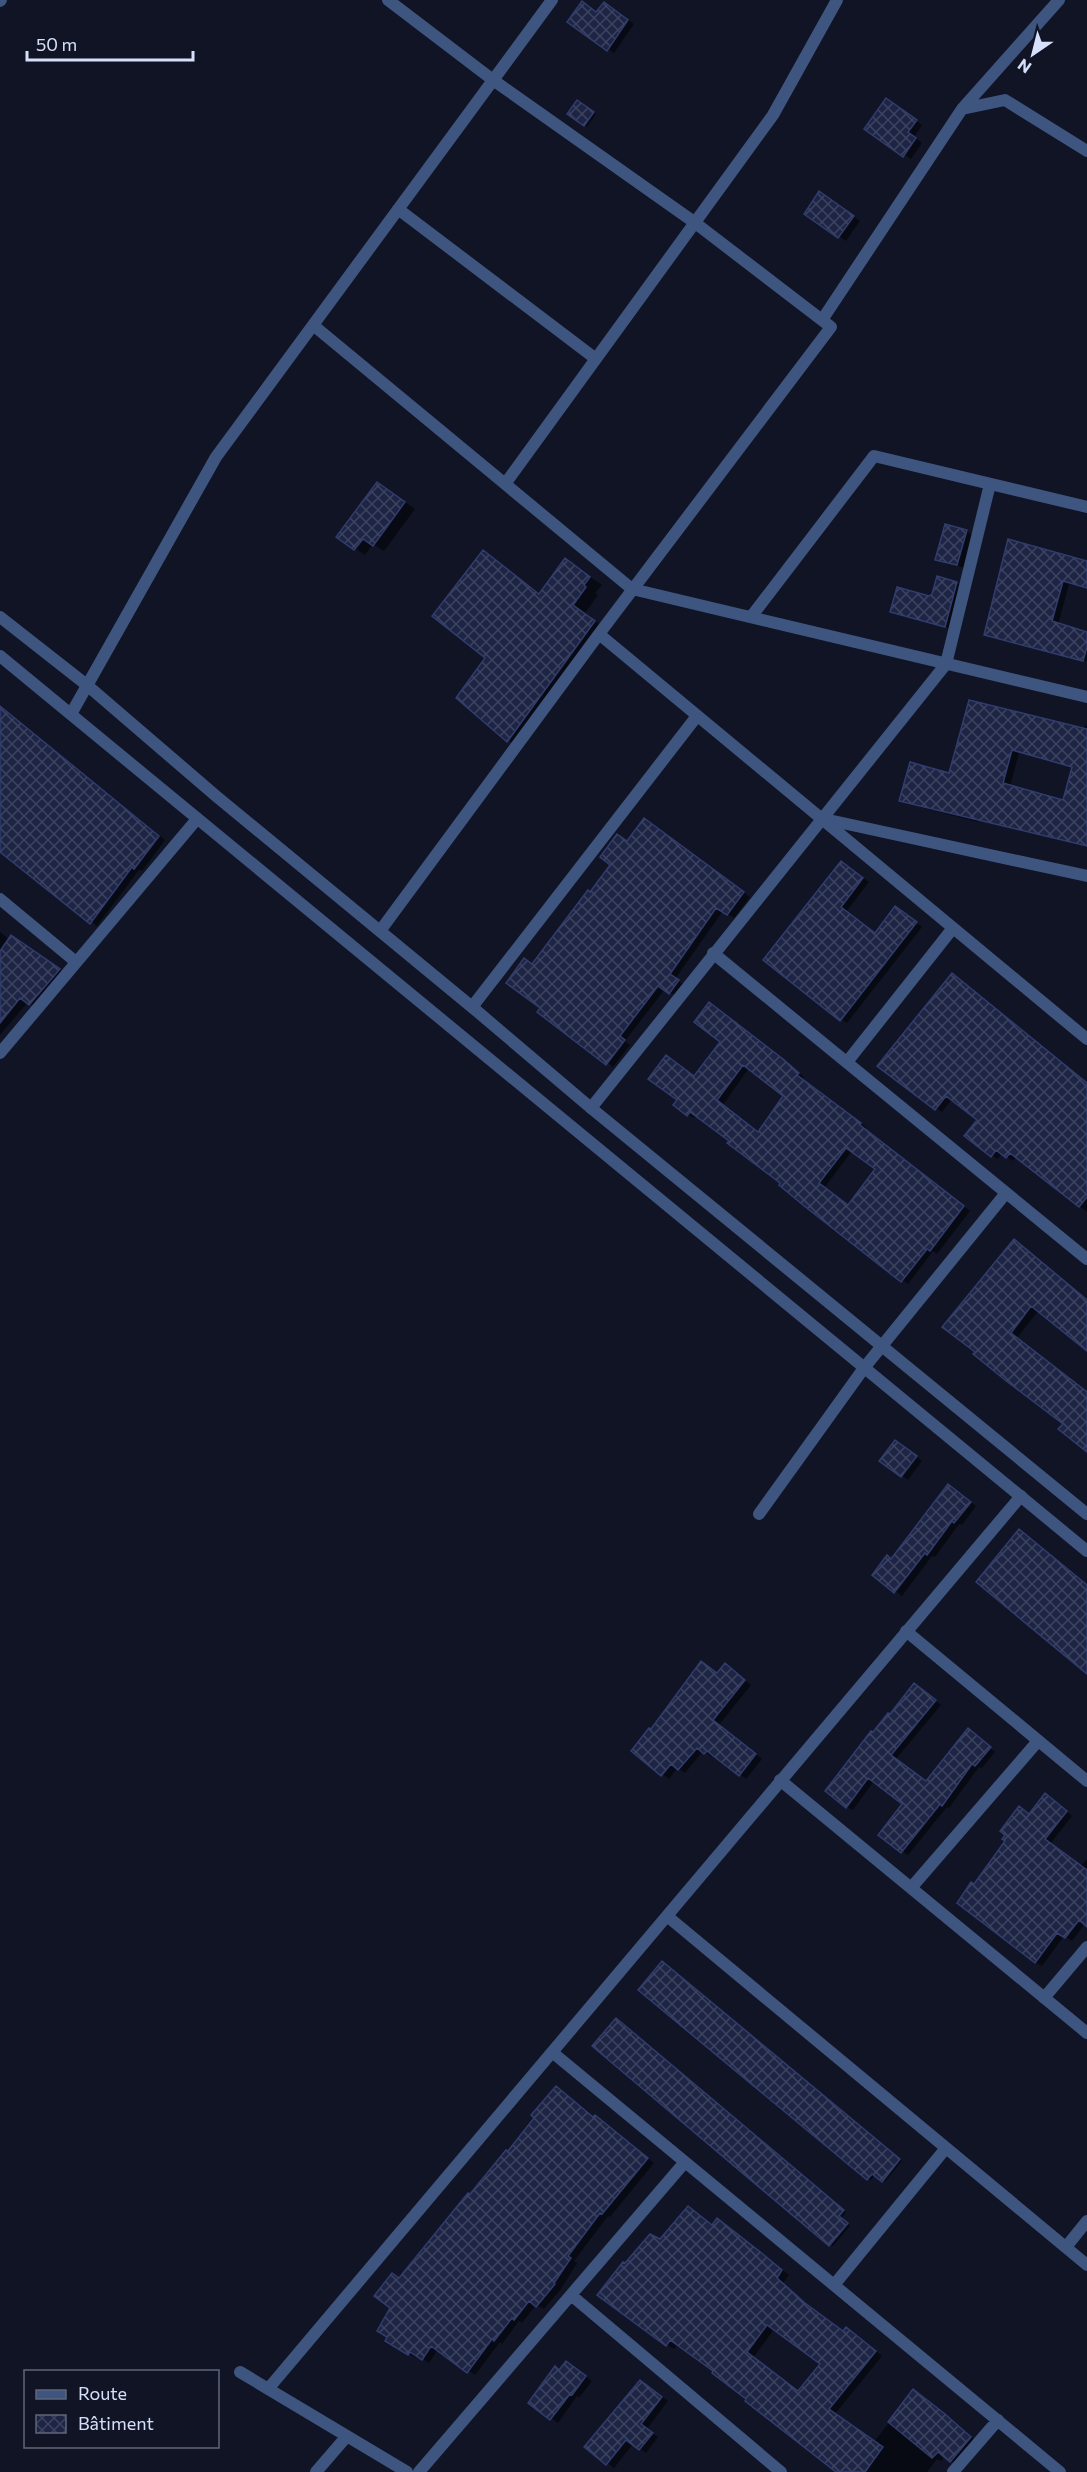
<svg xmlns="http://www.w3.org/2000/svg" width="1087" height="2472" font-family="Commissioner,sans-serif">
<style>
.shadow{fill:#0007;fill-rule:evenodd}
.building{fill:url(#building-cross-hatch);stroke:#313c6f;stroke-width:1.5;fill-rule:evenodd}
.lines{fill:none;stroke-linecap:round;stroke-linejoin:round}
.minor{stroke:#3e5580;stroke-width:12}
.tertiary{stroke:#3e5580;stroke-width:12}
</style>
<defs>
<pattern id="building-cross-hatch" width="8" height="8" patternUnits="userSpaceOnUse" patternTransform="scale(1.5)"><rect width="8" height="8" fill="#1d2444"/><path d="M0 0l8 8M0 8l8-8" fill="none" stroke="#3d4460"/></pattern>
</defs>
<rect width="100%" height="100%" fill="#101424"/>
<path class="shadow" d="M610,7L634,24L614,53L608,49L597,13Z
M578,101L596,114L587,127L569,114Z
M893,104L922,125L914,137L922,143L911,159L866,129Z
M826,197L860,221L846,241L806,214Z
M378,483L415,509L384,551L373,544L365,555L338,537Z
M966,531L973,535L964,568L937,559Z
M483,552L541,594L565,560L602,585L595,593L598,595L585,613L606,629L520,747L508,740L487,658Z
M1087,562V588L1069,584L1058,625L1087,632V661L992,638L986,634Z
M957,583L962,586L951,629L891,611L929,597Z
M970,701L1084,729L1085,725L1087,726V847L978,820V822L908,804L901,800L950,775ZM1019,753L1073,768L1064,801L1010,787Z
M0,705L165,840L142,871L139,870L97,926L0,849Z
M651,823L750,897L734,918L723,911L675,979L684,985L676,996L665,989L625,1041L630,1045L613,1067L542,1008L533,965L628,842Z
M847,866L869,882L846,912L876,934L902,911L922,927L847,1023L765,960Z
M0,932L10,940L19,941L66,974L37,1008L28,1002L0,1035Z
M716,1007L789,1064L804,1077L802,1079L866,1127L865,1129L970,1211L937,1254L933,1251L908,1284L804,1204L782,1183L697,1115L694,1118L688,1115L695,1078L722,1042ZM749,1068L785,1096L759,1133L723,1105ZM852,1151L877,1169L849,1206L825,1187Z
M879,1065L1087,1083V1212L1017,1156L1013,1161L1002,1154L998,1159L992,1156L979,1120L952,1099L942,1112Z
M1015,1241L1087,1300V1349L1039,1310L1017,1338L1087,1392V1450L1065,1424L975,1354Z
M902,1445L922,1461L908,1480L881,1460Z
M955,1490L976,1506L962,1525L959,1524L935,1557L932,1556L902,1596L874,1575L892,1560Z
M1020,1531L1087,1584V1672Z
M732,1669L751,1685L719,1725L762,1759L746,1779L714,1754L712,1757L703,1751L685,1773L677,1768L669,1779L633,1751L651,1731L718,1674Z
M921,1689L941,1705L896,1759L927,1782L973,1734L995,1752L982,1768L979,1767L949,1808L947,1807L908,1855L902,1851L904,1804L874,1781L853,1810L847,1807L874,1734Z
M1052,1799L1072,1816L1051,1843L1081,1866L1087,1859V1921L1072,1941L1064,1936L1042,1966L1035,1962L975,1886L1030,1815Z
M665,1964L902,2161L885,2182L875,2175L871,2180L868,2179Z
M594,2046L836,2203L846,2212L841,2218L850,2226L833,2246L830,2245Z
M556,2088L594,2118L602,2121L654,2163L610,2217L608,2216L574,2261L577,2263L561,2289L544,2309L536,2305L522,2323L519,2321L502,2344L500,2342L475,2375L438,2349L429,2363L417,2355L416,2358L387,2341L392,2308L400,2280L508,2153Z
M689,2207L714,2226L725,2225L772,2261L789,2275L783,2283L813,2309L844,2332L847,2329L854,2333L882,2356L835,2414L874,2442L913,2391L953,2420L977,2442L958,2465L945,2456L941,2461L937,2459L927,2472H839L716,2371L678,2344L674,2349L667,2345L626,2265L661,2241ZM775,2328L822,2364L799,2392L753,2358Z
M573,2367L592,2381L579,2398L577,2396L558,2423L530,2403L560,2371Z
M647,2385L668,2401L647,2429L658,2437L646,2453L633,2444L614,2468L586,2447Z"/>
<path class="building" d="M582,1L596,12L604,2L628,20L607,51L567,22Z
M886,98L917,120L908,132L916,138L903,157L864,129Z
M577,100L594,112L584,126L567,114Z
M819,191L854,216L838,238L804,214Z
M377,482L405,502L373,546L363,539L354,550L336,537Z
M945,524L967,530L957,565L935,560Z
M1008,539L1087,561V588L1063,581L1052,621L1087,632V647L1083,661L984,635Z
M483,550L539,594L565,558L590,577L584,585L586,587L573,605L595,621L507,742L456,698L485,658L432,616Z
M937,576L957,582L945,627L890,612L897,587L929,596L932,594Z
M969,700L1087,729V846L899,801L910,762L949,773ZM1012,750L1072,767L1063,800L1003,783Z
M0,706L159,836L134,869L132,867L90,924L0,852Z
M644,818L744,892L727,915L716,908L670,974L679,980L669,994L658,986L620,1036L625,1040L606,1065L537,1012L540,1008L506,983L524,958L532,964L588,890L590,892L610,865L600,857L617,834L627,841Z
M841,861L863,878L841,907L875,933L895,906L917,922L840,1021L763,960Z
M11,935L60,969L29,1005L20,998L0,1023V951Z
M952,973L1087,1083V1197L1079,1207L1010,1153L1006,1158L996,1150L991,1157L964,1136L977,1120L946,1096L935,1110L877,1066Z
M709,1002L783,1059L799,1073L797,1075L861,1123L860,1125L964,1206L930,1251L927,1249L901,1282L803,1205L779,1185L780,1183L727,1143L729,1141L690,1112L687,1116L673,1105L677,1100L648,1079L666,1055L694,1076L720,1042L694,1022ZM743,1065L783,1096L758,1132L717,1100ZM846,1148L875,1169L848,1205L819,1183Z
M1014,1239L1087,1300V1351L1031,1306L1011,1333L1087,1392V1452L1058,1429L1063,1424L1005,1380L973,1354L975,1352L942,1327Z
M895,1440L917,1456L901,1477L879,1461Z
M948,1484L971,1502L954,1523L952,1521L927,1555L925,1553L894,1593L872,1575L887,1555L891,1559Z
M1019,1529L1087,1585V1674L976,1582Z
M701,1661L717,1673L725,1663L745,1680L713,1720L756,1754L739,1776L707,1751L704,1754L697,1748L678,1770L671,1764L661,1776L631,1751L649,1728L651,1729Z
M914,1683L936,1700L891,1755L926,1781L968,1728L991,1747L975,1766L972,1764L942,1806L940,1804L901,1853L878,1835L902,1804L868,1778L846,1808L825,1791L871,1731L873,1732L888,1713L890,1714Z
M1045,1793L1067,1811L1045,1839L1087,1870V1927L1079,1920L1065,1938L1057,1933L1035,1963L957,1903L971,1882L974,1884L1005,1841L1002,1839L1005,1835L1000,1831L1019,1806L1029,1814Z
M662,1961L900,2159L882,2182L872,2174L867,2180L638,1990Z
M616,2018L844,2210L839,2216L848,2223L829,2246L592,2046Z
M556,2086L593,2117L595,2115L648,2158L602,2214L600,2213L568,2256L571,2258L554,2283L555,2284L536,2307L529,2301L514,2320L512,2318L494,2341L492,2339L467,2373L431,2346L422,2360L410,2352L408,2355L385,2341L387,2337L377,2331L390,2308L374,2296L392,2273L399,2278L468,2193L470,2194L506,2150L508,2151L534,2118L531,2115Z
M688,2206L712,2225L717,2218L764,2255L782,2270L777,2278L805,2303L843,2331L846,2327L876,2351L829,2409L883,2447L865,2472H836L745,2401L746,2399L712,2373L713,2371L670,2340L666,2346L597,2295L623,2262L625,2263L650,2234L660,2239ZM767,2325L820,2364L798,2391L747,2352Z
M566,2361L586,2376L572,2395L570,2394L550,2420L528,2403L555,2366L559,2370Z
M640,2380L662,2397L641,2424L653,2433L639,2450L626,2440L606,2465L584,2447Z
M913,2389L945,2414L971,2437L950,2462L938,2452L932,2458L888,2422Z"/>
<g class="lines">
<path class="minor" d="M0,1L1,0
M962,109L1059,0
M398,209L596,359
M822,320L962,109L1005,100L1087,151
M313,325L632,589L1087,697
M505,484L773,115L837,0
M751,617L874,456L1087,507
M599,634L1087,1039
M71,714L216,457L552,0
M824,819L1087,876
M0,899L76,962
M380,931L599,634L831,327L694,222L493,80L388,0
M713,953L1087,1259
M472,1007L697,716
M0,1053L197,819
M847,1062L953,928
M591,1108L946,664L990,484
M759,1514L864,1368L1006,1193
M906,1631L1087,1781
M780,1780L1087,2033
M911,1888L1038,1741
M667,1916L1087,2265
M1044,1998L1087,1947
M552,2052L1060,2472
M1066,2247L1087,2221
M834,2285L946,2148
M571,2295L781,2472
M240,2372L407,2472
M268,2389L1021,1496
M316,2472L347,2436
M419,2472L685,2162
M953,2472L998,2420"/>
<path class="tertiary" d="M0,617L88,686L216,796L472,1007L591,1108L1087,1514
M0,656L1087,1551"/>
</g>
<rect x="24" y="2370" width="195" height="78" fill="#101424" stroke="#5f667a" stroke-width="1.5"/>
<rect x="36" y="2390" width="30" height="9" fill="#3e5580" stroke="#5f667a" stroke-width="1.5"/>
<text x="78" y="2400" font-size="18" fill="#d6e0fc">Route</text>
<rect x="36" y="2415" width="30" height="18" fill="url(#building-cross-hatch)" stroke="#5f667a" stroke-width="1.5"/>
<text x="78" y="2430" font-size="18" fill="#d6e0fc">Bâtiment</text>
<g transform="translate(1033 54) rotate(215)" stroke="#101424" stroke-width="4.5" paint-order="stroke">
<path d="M0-4.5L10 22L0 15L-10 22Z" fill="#d6e0fc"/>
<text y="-9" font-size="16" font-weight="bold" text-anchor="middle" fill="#d6e0fc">N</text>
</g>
<path d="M27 51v9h166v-9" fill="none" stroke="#d6e0fc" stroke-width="3"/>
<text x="36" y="51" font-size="18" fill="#d6e0fc" stroke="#101424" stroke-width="4.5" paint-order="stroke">50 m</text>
</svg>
